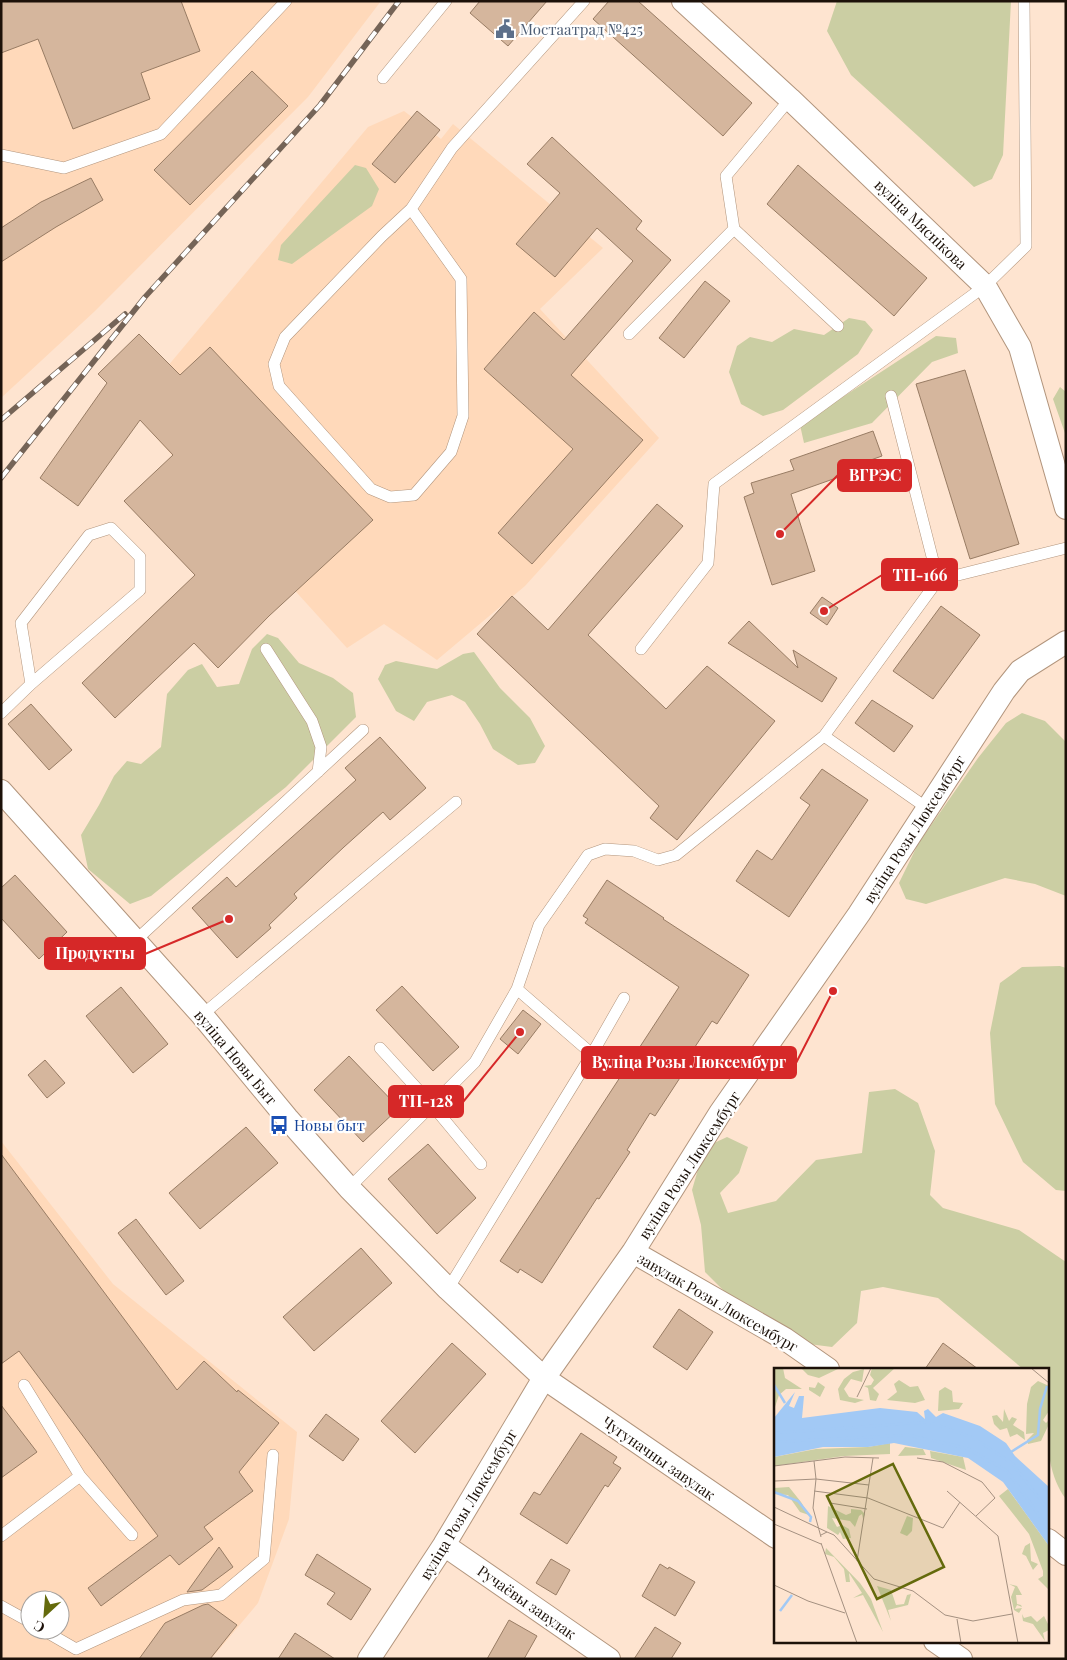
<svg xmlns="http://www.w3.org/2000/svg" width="1067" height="1660" font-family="'Playfair Display',serif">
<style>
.built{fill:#ffd9ba;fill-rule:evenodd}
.green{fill:#cbcea3}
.building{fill:#d5b69d;stroke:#987c64}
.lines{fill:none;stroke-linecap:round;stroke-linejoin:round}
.service-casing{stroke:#b2957d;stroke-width:12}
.minor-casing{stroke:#b2957d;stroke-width:24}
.service{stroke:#fff;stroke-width:11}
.minor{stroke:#fff;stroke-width:22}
.rail-casing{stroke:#756457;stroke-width:5.5}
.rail{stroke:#fff;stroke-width:4;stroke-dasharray:11;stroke-linecap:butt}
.labels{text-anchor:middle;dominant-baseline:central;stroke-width:4.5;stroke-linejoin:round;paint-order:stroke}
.service-label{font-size:15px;fill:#4e5e75;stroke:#fff;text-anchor:start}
.street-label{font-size:15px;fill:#1c1109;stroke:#fff}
.transit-label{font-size:15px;fill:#164399;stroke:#fff;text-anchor:start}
.inset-river{fill:none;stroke:#a2c9f5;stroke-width:2.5}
.inset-road{fill:none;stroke:#a49080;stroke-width:1}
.view{fill:#646a0c;fill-opacity:0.15;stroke:#646a0c;stroke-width:2.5}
.inset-edge{fill:none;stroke:#1c1109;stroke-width:2.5}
.leader{fill:none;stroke:#d62828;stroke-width:2}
.callout-dot{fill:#d62828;stroke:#fff;stroke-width:2}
.callout{fill:#d62828;stroke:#d62828;stroke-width:2}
.callout-label{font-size:16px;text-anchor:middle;font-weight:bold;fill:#fff}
</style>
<rect width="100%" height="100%" fill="#fee4d0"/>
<path class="built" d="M1,1H381L308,97L95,311L1,398Z
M404,111L441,139L453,124L603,248L540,309L659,438L525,586L437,660L384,624L347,648L131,410L368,127Z
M1,1141L113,1284L297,1432L289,1519L258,1603L211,1659H1ZM30,1600H60V1630H30Z"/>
<path class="green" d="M837,1H1011L1003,155L992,179L974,187L851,75L827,31Z
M355,165L366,168L379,189L372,206L292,264L278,260L281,245Z
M849,318L865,321L873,330L858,354L783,410L763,416L741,404L729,372L737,346L750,337L772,342L794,329L824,335Z
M936,336L956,338L958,353L932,362L872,423L804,443L800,425Z
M1060,387L1066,392V436L1053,399Z
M267,634L278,638L299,663L333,678L353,693L356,717L286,787L151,896L130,904L88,869L81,835L99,805L114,776L127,761L141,764L161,747L167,694L188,670L202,664L217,687L239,684L252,649Z
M474,652L500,688L530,718L545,746L535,763L518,765L493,749L480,724L465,702L452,695L427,702L414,721L396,711L378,679L385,665L396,661L437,669L463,654Z
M1022,713L1045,721L1066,742V896L1035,884L1005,878L926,904L906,899L899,883L918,844L978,758L1006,723Z
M1060,966L1066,968V1191L1056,1190L1023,1162L995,1104L990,1033L1000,983L1022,967Z
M895,1089L918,1103L935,1151L930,1195L943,1208L1019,1230L1066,1262V1499C1040,1465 1048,1409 1048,1369H1023L938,1298L883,1287L861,1291L857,1323L832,1347L801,1343L733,1300L705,1272L701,1225L692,1190L699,1166L712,1144L727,1137L748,1147L739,1173L720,1193L728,1213L776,1201L816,1160L862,1153L869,1092Z"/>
<path class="building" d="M1,1H181L200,51L141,73L150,99L73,129L38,39L1,53Z
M480,1H547L508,46L470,13Z
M609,1H638L752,103L723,136L593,19Z
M252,71L288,106L190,205L154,170Z
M417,111L440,130L395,183L372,164Z
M552,137L642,221L636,229L671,260L571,375L643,440L532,564L498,533L573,449L484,369L534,312L564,340L633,261L597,228L555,277L516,244L560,193L527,164Z
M798,165L927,278L894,316L767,204Z
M91,178L103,200L56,227L1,262V228L41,202Z
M705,281L730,301L684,358L659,338Z
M139,334L180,375L210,347L373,520L269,616L218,668L194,643L115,718L82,683L195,575L124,501L173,455L140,420L78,506L40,478L107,383L98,374Z
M965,370L1019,544L970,559L916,384Z
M873,431L882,456L851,467L853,472L791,494L815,571L772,585L744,497L754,493L751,483L794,470L790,460Z
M657,504L683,526L588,635L666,709L707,666L775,721L677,840L650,818L659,806L477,634L512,596L548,630Z
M822,597L838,608L827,625L810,613Z
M941,606L980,635L933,699L893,671Z
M749,621L798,668L793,650L837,678L822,702L728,643Z
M872,700L913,726L894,752L855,723Z
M31,704L72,750L49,770L8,724Z
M380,737L426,788L390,820L383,812L344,847L294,894L297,898L269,925L271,928L237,958L192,908L227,877L236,887L356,780L345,768Z
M822,769L868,800L789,917L736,881L757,850L772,860L810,805L800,798Z
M15,875L67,932L39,959L1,918V888Z
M607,880L664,918L663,919L749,975L717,1024L712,1021L687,1059L691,1061L655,1116L650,1113L627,1150L630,1152L599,1199L597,1198L542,1283L520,1269L518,1273L500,1261L679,987L585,923L588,919L583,916Z
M402,986L459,1047L433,1071L376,1010Z
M121,987L168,1044L133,1073L86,1016Z
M523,1010L541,1024L518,1054L500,1039Z
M349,1056L399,1108L363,1142L314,1090Z
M45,1060L65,1083L47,1098L28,1075Z
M246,1127L278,1163L200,1229L169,1193Z
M428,1144L476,1198L437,1234L388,1179Z
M1,1154L177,1390L204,1361L237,1392L238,1390L279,1423L239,1472L253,1491L204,1527L213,1539L179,1565L170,1555L101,1606L88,1588L158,1536L19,1351L1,1364Z
M136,1219L184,1281L166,1295L118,1233Z
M361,1248L392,1283L314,1351L283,1317Z
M679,1309L713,1332L687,1370L653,1347Z
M452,1343L486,1374L415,1453L381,1421Z
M943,1343L978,1369H925Z
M1,1405L37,1452L1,1478Z
M326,1414L359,1439L343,1461L309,1436Z
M581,1433L617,1457L613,1463L621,1468L608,1487L605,1485L567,1544L520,1514L534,1492L540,1495Z
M219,1547L233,1567L202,1590L187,1592Z
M317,1554L371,1589L351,1620L327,1604L335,1593L305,1575Z
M551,1559L570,1570L556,1595L536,1583Z
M660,1564L668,1569L669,1567L695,1582L675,1616L642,1596Z
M208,1604L237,1625L210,1659H139L165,1623L203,1605Z
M509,1620L537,1636L524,1659H487Z
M655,1627L681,1643L671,1659H634Z
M295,1633L335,1659H278Z"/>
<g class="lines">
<g class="service-casing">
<path id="service" d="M383,78L446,1
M790,99L726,176L734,229L838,326
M1,155L64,168L161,134L286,1
M411,209L461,279L463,416L451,452L414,495L390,497L371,489L279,386L274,364L285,337L382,236L411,209L452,148L584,1
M629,334L734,229
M891,396L938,580
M266,649L312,721L321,747L318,772
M641,649L708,563L714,484L985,286L1026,246L1024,1
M1,713L31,684L140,590V557L111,528L89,535L21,623L31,684
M824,736L927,808
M135,941L363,730
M202,1015L456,802
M380,1048L432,1105L481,1164
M592,1054L517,989L539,925L588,855L605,849L634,851L658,860L676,855L824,736L938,580L1066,548
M349,1188L475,1062L517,989
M448,1289L592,1054L624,998
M24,1385L80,1476L132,1535
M1,1536L80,1476
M1,1606L30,1622
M43,1630L76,1649L183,1600L221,1595L264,1559L273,1455"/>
</g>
<g class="minor-casing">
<path id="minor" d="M683,1L790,99L985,286L1020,347L1066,508
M1,791L202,1015L287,1118L349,1188L448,1289L544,1378L776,1537
M633,1252L785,1339L828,1369
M1048,1540L1066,1554
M444,1545L609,1659
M935,1641L961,1659
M369,1659L444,1545L544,1378L633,1252L720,1113L859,914L1004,691L1020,671L1066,642"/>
</g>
<use href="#service" class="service"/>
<use href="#minor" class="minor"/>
<g class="rail-casing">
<path id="rail" d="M1,420L125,314
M1,478L145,297L320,105L399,1"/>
</g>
<use href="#rail" class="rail"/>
</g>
<defs>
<g id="civic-bare" transform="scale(1.5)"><path d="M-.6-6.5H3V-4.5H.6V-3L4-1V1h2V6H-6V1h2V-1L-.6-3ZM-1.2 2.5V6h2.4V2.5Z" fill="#5c6f8a" stroke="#fff" stroke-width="2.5" paint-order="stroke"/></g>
<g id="bus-bare" transform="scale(1.5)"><path d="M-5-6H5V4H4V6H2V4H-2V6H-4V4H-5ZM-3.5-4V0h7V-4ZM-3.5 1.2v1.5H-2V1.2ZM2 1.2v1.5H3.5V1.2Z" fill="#1a4fb4" stroke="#fff" stroke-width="2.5" paint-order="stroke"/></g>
</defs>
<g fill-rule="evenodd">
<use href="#civic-bare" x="505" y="29"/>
<use href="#bus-bare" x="279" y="1125"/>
</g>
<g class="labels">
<g class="service-label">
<text x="520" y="29">Мостаатрад №425</text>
</g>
<g class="street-label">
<text transform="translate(921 224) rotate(44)">вуліца Мяснікова</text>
<text transform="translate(914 829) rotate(-57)">вуліца Розы Люксембург</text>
<text transform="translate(236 1057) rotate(50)">вуліца Новы Быт</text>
<text transform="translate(689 1165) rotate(-57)">вуліца Розы Люксембург</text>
<text transform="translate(718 1302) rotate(30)">завулак Розы Люксембург</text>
<text transform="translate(659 1458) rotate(35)">Чугуначны завулак</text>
<text transform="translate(468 1504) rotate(-59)">вуліца Розы Люксембург</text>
<text transform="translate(527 1602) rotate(35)">Ручаёвы завулак</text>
</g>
<g class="transit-label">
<text x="294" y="1125">Новы быт</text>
</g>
</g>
<g transform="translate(774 1368)">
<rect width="275" height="275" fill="#fee4d0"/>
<path d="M0,0H9L11,10L28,21H12L5,27L0,42ZM27,0H66L45,10L34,7ZM98,0H121L99,20L105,26L102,33L96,32L94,20L90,18L97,17L100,12L96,7ZM90,1L88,14L77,11L70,21L75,29L90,32L81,35L66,32L64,21L70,11L79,4ZM125,12L136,19L144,18L151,32L141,35L113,32L123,24L120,16ZM264,13L275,18V43L269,52L272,55L275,52V56L267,73L254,76L253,72L260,65L252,66L253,36L257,19ZM44,14L51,19L46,29L35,22V19L41,20ZM171,19L178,23L179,34L189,35L185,41L164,43L165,23ZM230,41L235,53L238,49L243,51L239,57L250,64L251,72L243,66L236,69L233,60L226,62L220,56L218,48L223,47L229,54ZM116,75V86L70,88L0,98V89L42,81L94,79ZM131,79L149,81L152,87L124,88ZM156,83L189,89L192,102L157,90ZM15,119L27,134L35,147L26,144L14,127L0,126V120ZM234,121L275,178V222L264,211L269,208V203L255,166L225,128ZM54,138L72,147L77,145V141L87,142L91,146L89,151L88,146L85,148L81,159L76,153L58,150L63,159L68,157L75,161L77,170L69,171L66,164L64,167L53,160ZM133,148L139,150L138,163L133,168L126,165ZM256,175L257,193L264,196L259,202L252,188L248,186L251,178ZM52,180L86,215L97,231L109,264L89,227L79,230L88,225L75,205L76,214H72L70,201L60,189L51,186ZM235,216L243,218L248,227H242L243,236L247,237L248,239L243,237L241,241L248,240L245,245L240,242L237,229L241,219ZM103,218L117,222L122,237L130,236L133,227L137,226L134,237L114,242L117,253ZM248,246L250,250L257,248L263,254L270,248L275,258V262L269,265L271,273L259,256L249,253Z" fill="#cbcea3"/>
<path d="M21,24L15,38L20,40L25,28H30L28,50L106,40L143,44L151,51L150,43L154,41L162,49L169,45L206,58L232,75L241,88L275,119V178L229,114L194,90L120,75L94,79H49L0,89V50Z" fill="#a2c9f5"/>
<path class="inset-river" d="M0,17L11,35M0,65L155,54L199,70L238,95L275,143M0,74L134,67L192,80L233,103L275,161M237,84L264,67L266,41L273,18M0,124L24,133L37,149L36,154M6,243L18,227"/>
<path class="inset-road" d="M257,0L275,15M83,29L97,0M143,90L169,94L208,114L221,130L202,148M40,93L42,111L39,140L47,169M0,98L71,89L105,90M1,113L42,111L95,117M40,123L94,130L169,160L186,134M173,123L224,168L244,275M56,135L93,141M0,139L53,164M0,156L47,176M47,167L53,164L60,167L100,211L139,223L171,247L199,253L238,246M47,175L83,275M83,193L99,90M0,217L34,233L71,245M183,251L187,275"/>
<path class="view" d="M119,96L170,199L103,231L53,128Z"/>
<rect width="275" height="275" class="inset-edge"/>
</g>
<path class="leader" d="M780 534L838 475M824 611L882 575M229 919L145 954M833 991L796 1063M520 1032L463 1102"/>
<g class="callout-dot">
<circle cx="780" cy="534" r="5"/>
<circle cx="824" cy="611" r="5"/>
<circle cx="229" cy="919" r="5"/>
<circle cx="833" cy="991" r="5"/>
<circle cx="520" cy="1032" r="5"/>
</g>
<g class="callout">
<rect x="838" y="460" width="73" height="31" rx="5"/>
<rect x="882" y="559" width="75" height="31" rx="5"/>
<rect x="45" y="938" width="100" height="31" rx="5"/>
<rect x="582" y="1047" width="214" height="31" rx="5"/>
<rect x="389" y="1086" width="74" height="31" rx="5"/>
</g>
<g class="callout-label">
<text x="875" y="481">ВГРЭС</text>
<text x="920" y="581">ТП-166</text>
<text x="95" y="959">Продукты</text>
<text x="689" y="1068">Вуліца Розы Люксембург</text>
<text x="426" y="1107">ТП-128</text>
</g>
<rect width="1067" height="1660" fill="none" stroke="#1c1109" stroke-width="5"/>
<g transform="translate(45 1615) rotate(206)"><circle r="24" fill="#ffffff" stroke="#a4a09d"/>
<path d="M0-4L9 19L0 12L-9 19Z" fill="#646a0c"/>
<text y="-8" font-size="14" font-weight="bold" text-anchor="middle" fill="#1c1109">С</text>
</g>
</svg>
